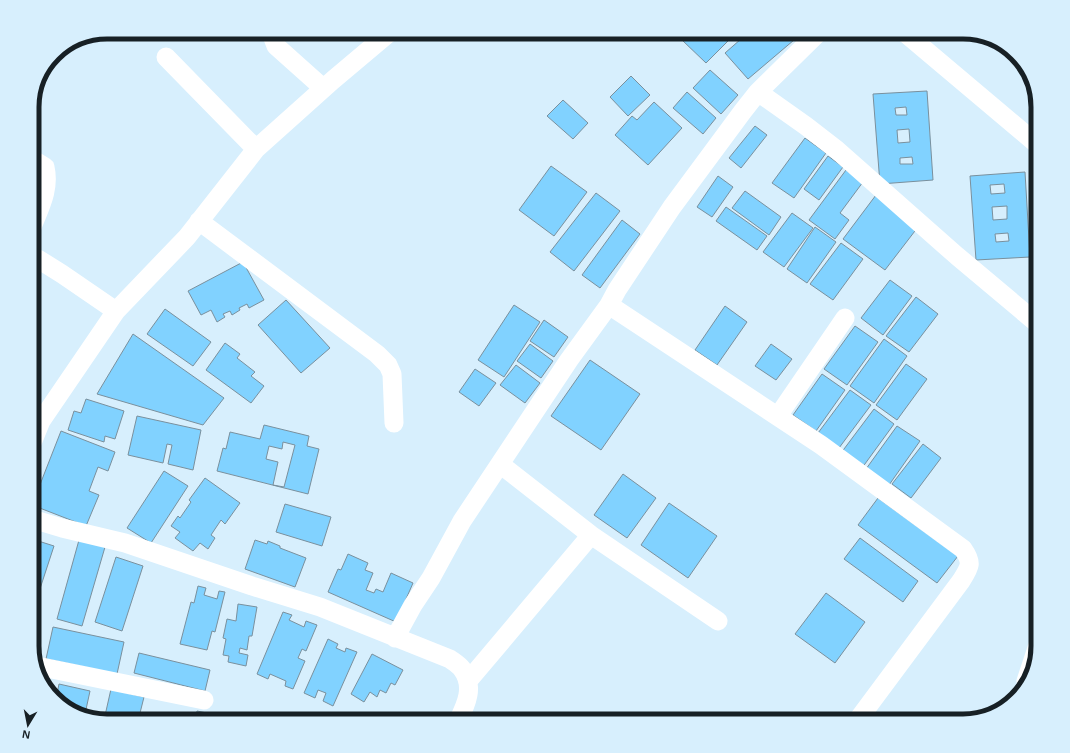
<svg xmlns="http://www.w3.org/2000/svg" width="1070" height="753" font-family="Helvetica,sans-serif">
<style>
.building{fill:#81d2ff;stroke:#7a909d;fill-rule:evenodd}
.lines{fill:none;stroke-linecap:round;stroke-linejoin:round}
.minor{stroke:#fff;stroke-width:19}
.rim{fill:none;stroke:#172025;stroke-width:5}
</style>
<rect width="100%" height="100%" fill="#d7effd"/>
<path class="building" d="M690,32H737L706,63L682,40Z
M749,32H787L794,40L748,79L725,53Z
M710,70L738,95L721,114L693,88Z
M631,76L650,95L628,116L610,97Z
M927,91L933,180L880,184L873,94ZM906,107L907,115H896L895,108ZM909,129L910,142L898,143L897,130ZM912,157L913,164H900V158Z
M687,92L716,118L703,134L673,108Z
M563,100L588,123L573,139L547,116Z
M654,102L682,128L648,165L615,135L632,116L637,120Z
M755,126L767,135L741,168L729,158Z
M805,138L826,153L794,198L772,183Z
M828,156L843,167L819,200L804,189Z
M551,166L587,192L554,236L519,210Z
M846,170L863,182L840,213L849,220L835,239L809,220Z
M1025,172L1030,257L976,260L970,176ZM1004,184L1005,193L991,194L990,185ZM1007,206V219L993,220L992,207ZM1008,233L1009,241L996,242L995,234Z
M718,176L733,187L712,217L697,207Z
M745,191L781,217L769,235L732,208Z
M596,193L620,211L574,271L550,252Z
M876,195L918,227L885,270L843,239Z
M726,207L767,236L757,250L716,221Z
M792,213L813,228L784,267L763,252Z
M622,220L640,234L600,288L582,275Z
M815,227L836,242L807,283L787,269Z
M841,243L863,259L833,300L810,284Z
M243,262L264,300L249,308L247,304L239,308L240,310L232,315L230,311L223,314L225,317L217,322L211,310L201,315L188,291Z
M890,280L912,296L883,335L861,318Z
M916,297L938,314L909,352L886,336Z
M286,300L330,348L301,373L258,325Z
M514,305L540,322L504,377L478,360Z
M725,306L747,322L717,365L695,350Z
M165,309L211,342L193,366L147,334Z
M544,320L568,337L554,357L530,341Z
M855,326L878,342L847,385L824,369Z
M133,334L224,398L203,425L97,394Z
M884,339L907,356L874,403L850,386Z
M225,343L240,354L237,358L255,372L251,376L264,386L251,403L206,370Z
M530,344L553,361L541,378L517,361Z
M771,344L792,359L776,380L755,366Z
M590,360L640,394L601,450L551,416Z
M906,364L927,379L897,420L876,405Z
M516,365L540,383L525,403L500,385Z
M475,369L496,383L479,406L459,392Z
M822,374L845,390L816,431L793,415Z
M850,390L871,405L839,448L818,433Z
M86,399L124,411L115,439L105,436L104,442L68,430L74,411L81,413Z
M874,409L894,424L862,468L841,453Z
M137,416L201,430L193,470L168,464L172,445L167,444L163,463L128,455Z
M264,425L309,436L307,446L319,449L308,494L217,471L223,448L226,449L230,432L260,439ZM283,442L295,445L284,487L273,485L278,462L266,459L269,446L282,449Z
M897,426L920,441L889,485L866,469Z
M61,431L115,452L108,471L98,467L89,491L99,495L86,526L32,505Z
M923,444L941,458L911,498L892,484Z
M164,471L188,486L151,543L127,528Z
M623,474L656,498L627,538L594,515Z
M205,478L240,503L225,524L221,520L211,535L215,538L208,549L200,543L193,551L175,538L180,532L171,526L178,516L180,518L191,502L189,500Z
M878,498L958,556L937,583L858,525Z
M669,503L717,536L688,578L641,545Z
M285,504L331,517L322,546L276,532Z
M860,538L918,581L903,602L844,559Z
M32,539L54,546L34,607H32Z
M79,540L105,547L82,626L57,619Z
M255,540L267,544L268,541L280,546V548L306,558L295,587L245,569Z
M348,554L368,563L365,570L373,573L366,590L374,593L376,589L383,592L391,573L413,583L396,622L328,592L338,569L341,570Z
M116,557L143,566L122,631L95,622Z
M198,586L206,588L204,595L217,599L219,591L225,592L215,632L212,631L207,650L180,644L191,602L194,603Z
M826,593L865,622L835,663L795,634Z
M238,604L257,607L252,636H249L247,650L240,648L239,653L248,655L246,666L228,662L229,656L223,655L226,639L223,638L227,619L236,621Z
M283,612L292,615L289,620L304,627L306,621L317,625L306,651L302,649L298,658L305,661L293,689L285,686L286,681L270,674L268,679L257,674Z
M53,627L124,642L117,674L46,659Z
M328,639L338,644L336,648L345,652L346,648L357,652L333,706L323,701L326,693L318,690L315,698L304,693Z
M139,653L210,670L205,691L134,673Z
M372,654L403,670L395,685L391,683L386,693L380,690L377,697L370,692L364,702L351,694Z
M59,684L90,691L85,714L61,706L56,699Z
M111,689L144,697L138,721L104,720Z
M197,711L212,714V721H195Z
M510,716L512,721H493Z"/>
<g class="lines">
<path class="minor" d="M275,32L273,38L276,46L323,88
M904,32L1038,145
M166,57L256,149
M758,92L806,126L837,150L957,256L1038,324
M199,221L377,354L388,365L392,374L394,423
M32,227C40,207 50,189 45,167L32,159
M32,263L38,259L62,274L116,311
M609,305L821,445L963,549C973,563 970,567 961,581L857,721
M778,416L845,318
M32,443L41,421L116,311L187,237L256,149L333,80L390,32
M500,464L591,535L718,621
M32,519L62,528L125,543L252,586L320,607L450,659C454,662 459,665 462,669C475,686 466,705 458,721
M395,638L413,605L431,578L462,521L569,360L609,305L617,290L672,207L743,111L758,92L819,32
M37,666L204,700
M468,681L591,535
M1026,681L1038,645"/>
</g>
<path d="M0 0H1070V753H0ZM107 39H963A68 68 0 0 1 1031 107V646A68 68 0 0 1 963 714H107A68 68 0 0 1 39 646V107A68 68 0 0 1 107 39Z" fill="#d7effd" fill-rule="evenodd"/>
<path class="rim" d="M107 39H963A68 68 0 0 1 1031 107V646A68 68 0 0 1 963 714H107A68 68 0 0 1 39 646V107A68 68 0 0 1 107 39Z"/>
<g transform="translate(28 725) rotate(190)" stroke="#d7effd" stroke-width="3" paint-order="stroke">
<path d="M0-3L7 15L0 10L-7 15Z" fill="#172025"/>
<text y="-6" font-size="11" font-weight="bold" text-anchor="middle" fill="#172025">N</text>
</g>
</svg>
